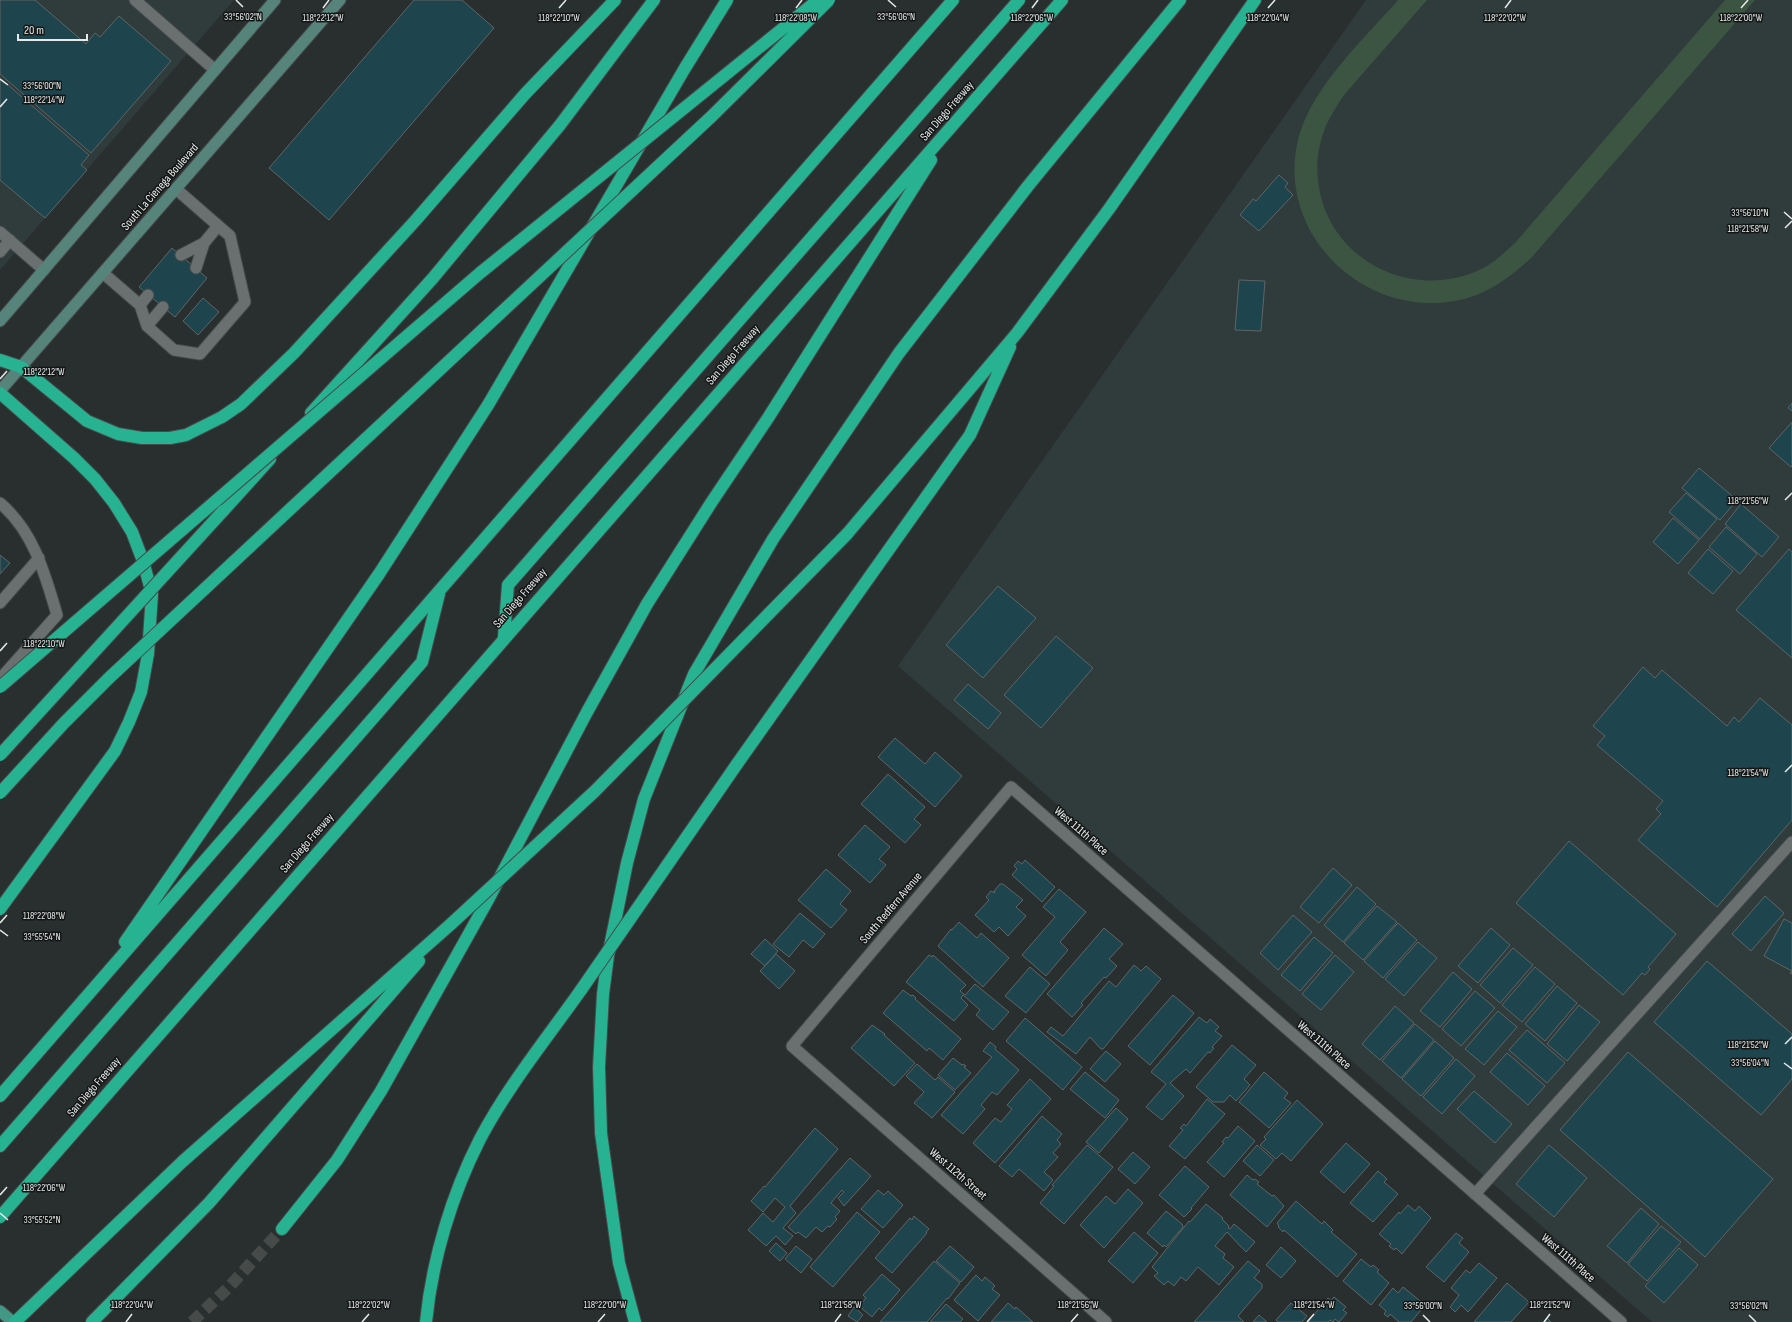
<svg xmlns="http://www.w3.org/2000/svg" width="1792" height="1322" font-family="'Sofia Sans Condensed',sans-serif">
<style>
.built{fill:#2f3c3b}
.garden{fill:#3c5542}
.building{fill:#1e454d;stroke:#5f6566}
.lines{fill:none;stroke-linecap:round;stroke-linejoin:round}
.motorway-tunnel{stroke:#464b4a;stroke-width:12;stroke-dasharray:12 6;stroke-linecap:butt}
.service-casing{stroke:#454a4a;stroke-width:13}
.minor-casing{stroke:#454a4a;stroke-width:13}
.secondary-casing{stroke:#454a4a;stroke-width:13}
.primary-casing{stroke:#454a4a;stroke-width:13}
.motorway-casing{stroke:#454a4a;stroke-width:14}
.service{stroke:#6a7070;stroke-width:11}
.minor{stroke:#6a7070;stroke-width:11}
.secondary{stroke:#56847a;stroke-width:11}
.primary{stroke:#429884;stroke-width:11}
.motorway{stroke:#27b391;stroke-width:12}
.motorway-bridge-casing{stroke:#454a4a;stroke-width:14;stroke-linecap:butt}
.motorway-bridge{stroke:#27b391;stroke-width:12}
.ticks{fill:none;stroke:#e7eaea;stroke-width:1.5}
.labels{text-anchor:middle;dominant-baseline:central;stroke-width:3;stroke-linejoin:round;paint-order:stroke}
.street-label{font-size:12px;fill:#e7eaea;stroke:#141616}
.ticks-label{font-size:10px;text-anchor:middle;fill:#e7eaea;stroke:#141616;stroke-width:3;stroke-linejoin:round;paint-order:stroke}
</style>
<rect width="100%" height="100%" fill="#292f2e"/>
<path class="built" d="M0,0H234L0,270Z
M1366,0H1792V1322H1652L898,666Z"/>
<path class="garden" d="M1398,0H1427L1344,95C1334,110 1325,124 1321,141C1315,160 1317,182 1322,201C1343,270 1424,301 1487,266C1497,260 1506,251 1515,243L1725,0H1755L1532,257C1511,277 1488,294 1460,300C1364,321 1273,232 1299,136C1313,86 1364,39 1398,0Z"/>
<path class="building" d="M0,0H35L86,44L95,33L100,37L119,16L171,61L91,153L0,74Z
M414,0H462L494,28L329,220L269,168Z
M0,78L89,155L81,165L87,170L45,218L0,180Z
M1279,175L1288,183L1285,187L1293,195L1259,231L1240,215L1253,199L1256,201Z
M172,248L207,278L175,317L139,287Z
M1239,280L1265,281L1261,331L1235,330Z
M203,298L219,312L198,335L183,321Z
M1792,403V411L1788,408Z
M1792,422V466L1791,467L1769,448Z
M1699,468L1737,500L1720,520L1682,488Z
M1686,493L1717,519L1700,539L1669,512Z
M1741,504L1779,537L1762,557L1725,524Z
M1673,518L1699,540L1678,564L1653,542Z
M1726,527L1757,554L1740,574L1709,547Z
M1708,549L1733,571L1713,594L1688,573Z
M1789,549L1792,552V658L1736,610Z
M0,555L10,563L0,574Z
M998,586L1036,618L983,678L946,645Z
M1056,636L1093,668L1041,728L1004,695Z
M1643,667L1655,678L1662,670L1727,726L1734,717L1739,722L1760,698L1792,725V820L1717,907L1638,840L1661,814L1656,809L1663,801L1597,745L1605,736L1593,726Z
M968,684L1001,713L988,729L954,700Z
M895,738L925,764L935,752L962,776L935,807L878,757Z
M888,774L925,807L914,819L921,825L905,843L861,804Z
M865,825L890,847L879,859L886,865L870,883L838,855Z
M1569,841L1676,934L1648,967L1650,969L1645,975L1642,973L1623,995L1516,903Z
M1025,860L1055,887L1042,902L1012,875L1017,869L1014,866L1018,861L1022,864Z
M1333,868L1352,885L1319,923L1300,907Z
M826,869L851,891L840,904L847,910L831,928L798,900Z
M1000,884H1003L1023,900L1016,907L1026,916L1008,936L999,927L994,932L975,915L989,900L986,897L991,891L995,893L994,891Z
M1357,887L1376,904L1343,942L1324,925Z
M1059,889L1086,912L1060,942L1068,950L1046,976L1022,955L1055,917L1043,907Z
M1765,896L1784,913L1751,951L1732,934Z
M1377,906L1397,922L1363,960L1344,943Z
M800,913L825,934L813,948L803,940L789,957L773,944Z
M1293,915L1312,932L1278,970L1260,953Z
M1784,919L1792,923V974L1790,973L1792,971L1764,956Z
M959,922L977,938L981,933L1009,958L983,987L938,946L951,929L952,930Z
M1398,923L1417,940L1383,978L1364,961Z
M1104,928L1123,944L1109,959L1117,966L1106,978L1104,977L1081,1003L1083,1005L1072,1017L1047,994Z
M1491,928L1510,945L1478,983L1458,966Z
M1314,937L1333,953L1300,991L1281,975Z
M765,939L778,951L765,966L751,954Z
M1418,942L1437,958L1404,996L1385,979Z
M1513,948L1533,965L1500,1003L1480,985Z
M776,954L795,971L779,989L760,971Z
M929,955L932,957L933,955L966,985L960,991L965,995L975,984L1009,1012L993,1030L976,1015L980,1010L963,995L961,998L968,1005L954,1021L906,982Z
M1335,955L1354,972L1321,1010L1302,994Z
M1707,961L1792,1034V1079L1761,1115L1654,1022Z
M1134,965L1141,971L1146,966L1161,979L1103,1049H1101L1090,1037L1076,1054L1047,1032L1051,1027L1063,1036L1109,981L1116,987Z
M1030,967L1050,984L1026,1013L1005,996Z
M1535,967L1555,984L1522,1022L1502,1005Z
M1453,972L1472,989L1440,1027L1420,1011Z
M1557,986L1577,1003L1545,1041L1525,1024Z
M903,990L911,996L913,995L916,998L915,999L961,1039L943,1060L929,1048L927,1051L883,1013Z
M1475,991L1495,1008L1461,1046L1442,1029Z
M1173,995L1194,1013L1150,1065L1128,1046Z
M1579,1005L1600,1022L1567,1061L1547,1044Z
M1395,1006L1414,1023L1380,1060L1362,1044Z
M1498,1011L1517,1027L1484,1065L1465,1049Z
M1199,1017L1207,1023L1210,1019L1219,1027L1215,1031L1222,1036L1212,1047L1214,1048L1210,1053L1208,1052L1190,1073L1186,1069L1170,1083L1184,1096L1162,1120L1146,1107L1166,1084L1151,1072Z
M1025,1018L1082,1067L1063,1090L1006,1041Z
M1415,1024L1434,1040L1401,1078L1382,1061Z
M872,1025L885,1034L884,1035L915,1063L894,1086L851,1048Z
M1527,1030L1565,1063L1547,1083L1509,1050Z
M1435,1041L1454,1058L1421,1096L1402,1079Z
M990,1042L996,1047L995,1049L1019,1070L997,1095L992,1092L981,1105L985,1109L963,1134L941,1115L992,1057L983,1051Z
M1232,1045L1256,1065L1244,1079L1250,1085L1236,1101L1230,1095L1224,1102H1213L1196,1087Z
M1106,1051L1121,1064L1105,1082L1090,1069Z
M1628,1052L1773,1179L1705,1257L1560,1130Z
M1507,1053L1545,1086L1528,1105L1490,1072Z
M953,1058L962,1065L963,1064L966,1066L964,1067L971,1073L955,1090L938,1075Z
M1456,1059L1475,1076L1442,1114L1423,1097Z
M917,1064L935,1080L938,1077L955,1092L932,1118L914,1103L924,1092L906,1076Z
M1085,1072L1119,1100L1105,1118L1070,1089Z
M1264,1072L1288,1093L1284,1098L1291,1103L1269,1128L1239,1102Z
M1030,1079L1051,1099L995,1163L973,1143L995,1118L1001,1122L1012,1109L1007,1105Z
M1474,1091L1512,1124L1495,1143L1457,1109Z
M1207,1099L1225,1114L1185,1159L1169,1146L1183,1130L1180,1128L1184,1124L1186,1126Z
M1297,1100L1323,1124L1291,1161L1282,1153L1276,1159L1260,1145L1266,1139L1264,1137Z
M1116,1108L1128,1119L1099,1153L1086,1142Z
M1042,1116L1062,1134L1057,1140L1061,1144L1053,1153L1058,1157L1044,1172L1053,1180L1044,1191L1019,1169L1012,1177L999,1166Z
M1238,1126L1255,1141L1224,1177L1207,1162L1224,1143L1222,1142L1226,1137L1228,1138Z
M815,1128L838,1149L790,1206L796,1213L783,1228L793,1236L785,1245L776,1236L766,1246L748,1230L763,1213L773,1222L785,1207L775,1198L763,1212L751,1201L764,1186L765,1187Z
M1346,1143L1370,1164L1344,1193L1320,1172Z
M1087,1145L1113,1167L1064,1224L1040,1203L1054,1186L1052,1185Z
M1257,1145L1274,1160L1260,1176L1243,1161Z
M1549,1145L1587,1178L1554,1217L1516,1184Z
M1133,1152L1150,1167L1135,1184L1118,1169Z
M850,1158L871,1176L844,1206L838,1198L844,1192L842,1190L831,1203L840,1211L835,1217L837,1219L830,1227L828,1226L822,1232L816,1227L806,1238L798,1232L796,1234L788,1227Z
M1185,1166L1209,1187L1191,1208L1192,1209L1184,1217L1159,1195Z
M1378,1171L1387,1179L1384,1182L1398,1194L1373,1222L1350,1203Z
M1247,1175L1253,1180L1255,1179L1259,1182L1257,1184L1272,1196L1274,1195L1284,1206L1267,1227L1230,1195Z
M1128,1189L1143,1203L1104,1248L1080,1225L1106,1196L1115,1204Z
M878,1190L884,1195L888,1191L903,1205L883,1228L861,1209Z
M1296,1201L1322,1224L1324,1221L1333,1230L1331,1232L1357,1254L1337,1277L1284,1230L1283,1232L1278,1227L1279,1226L1277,1223Z
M1206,1204L1223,1218L1222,1219L1229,1226L1228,1228L1230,1229L1234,1224L1255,1242L1246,1252L1227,1232L1215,1246L1225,1254L1223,1258L1234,1267L1219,1285L1198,1267L1186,1281L1181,1277L1174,1286L1168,1281L1164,1285L1154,1276L1158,1273L1152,1267L1189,1221L1190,1222Z
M1408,1205L1415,1211L1419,1206L1431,1218L1402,1254L1396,1248L1394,1250L1389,1246L1391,1244L1379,1234L1399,1212L1400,1214Z
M1641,1208L1659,1224L1627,1263L1607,1246Z
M1166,1211L1182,1224L1183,1227L1166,1247L1164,1245L1163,1247L1147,1233Z
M857,1212L880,1232L833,1287L810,1267Z
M914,1216L929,1229L926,1232L927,1233L892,1273L875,1258L910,1218L912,1220Z
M1661,1226L1681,1242L1647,1281L1628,1264Z
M1134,1232L1158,1253L1133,1283L1108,1261Z
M1456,1233L1463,1238L1459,1243L1469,1252L1444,1282L1426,1267Z
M776,1243L787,1253L780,1261L769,1251Z
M796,1246L812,1259L801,1273L785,1259Z
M950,1246L974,1267L961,1282L936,1261Z
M1281,1247L1296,1261L1281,1278L1266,1265Z
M1679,1248L1698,1265L1664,1303L1645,1286Z
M1361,1259L1371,1267L1373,1265L1379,1270L1377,1272L1389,1283L1371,1305L1343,1281Z
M934,1261L960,1283L948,1299L947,1298L927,1322H880Z
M1248,1261L1260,1271L1254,1278L1262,1284V1288L1238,1316L1244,1322H1194Z
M1479,1263L1497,1278L1468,1312L1461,1305L1455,1312L1450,1307L1459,1295L1451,1288L1466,1270L1470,1273Z
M882,1274L900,1290L882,1311L879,1308L872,1317L859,1306L866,1298L863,1295Z
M976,1275L982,1281L985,1277L995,1286L992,1289L1000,1295L978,1321L954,1300Z
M1507,1283L1529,1302L1511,1322H1474Z
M1403,1287L1425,1305L1411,1322H1399L1390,1314L1388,1317L1384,1314L1386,1311L1379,1305L1393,1288L1398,1293Z
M1334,1297L1346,1307L1343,1310L1347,1313L1339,1322L1335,1319L1333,1322L1330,1320L1328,1322H1308L1328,1298L1331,1300Z
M1008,1303L1015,1309L1016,1307L1033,1322H991Z
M1291,1303L1307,1316L1302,1322H1278L1276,1320Z
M946,1304L963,1319L960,1322H930Z
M854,1307L863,1315L857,1322L848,1316Z
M1259,1315L1267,1322H1253Z
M1547,1318L1551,1322H1543Z"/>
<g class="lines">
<path class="motorway-tunnel" d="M192,1322L229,1287L282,1229"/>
<g class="service-casing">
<path id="service" d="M135,0L215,70
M0,232L44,270
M0,252L10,240
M181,255L204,243L218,226
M196,268L204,243
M103,273L140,305L147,326L174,350L200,354L245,302L230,236L176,189
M140,305L148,295
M147,326L163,307
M0,503C34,532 45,574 57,615L0,679
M0,603L39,558
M1475,1194L1792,842"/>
</g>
<g class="minor-casing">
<path id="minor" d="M1106,1322L792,1046L1011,787L1621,1322"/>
</g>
<g class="secondary-casing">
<path id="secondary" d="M0,321L275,0
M0,391L340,0"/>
</g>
<g class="primary-casing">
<path id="primary" d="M0,1311L13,1322"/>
</g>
<g class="motorway-casing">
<path id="motorway" d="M0,360L21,367L87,421L118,434L142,438H170L186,435L222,417L241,404L294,353L415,221L525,94L615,0
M0,393L74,458L95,479L114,503L132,532L143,561L152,594L148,654L141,692L129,722L115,751L0,909
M311,413L433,278L560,125L654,0
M223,511L270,459
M847,534L1017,333L1109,209L1255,0
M504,637L508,585L1019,0
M737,764L970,435L1010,347
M125,942L379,574L488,405L685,68L727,0
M0,1096L953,0
M0,1146L422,662L439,594
M0,1217L1062,0
M282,1229L337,1160L381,1091L489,898L587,712L647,604L711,503L768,418L931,160
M15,1322L182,1162L451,924
M92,1322L209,1203L419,961
M426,1322C432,1260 452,1194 480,1139C508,1086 547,1038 581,990
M635,1322L619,1263L601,1133L599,1067L603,994L608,956L627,863L644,799L694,674L773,539L899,353L1028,186L1180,0"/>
</g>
<use href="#service" class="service"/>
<use href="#minor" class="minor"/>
<use href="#secondary" class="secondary"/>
<use href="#primary" class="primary"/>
<use href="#motorway" class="motorway"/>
<g class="motorway-bridge-casing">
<path id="motorway-bridge" d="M0,687L480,273L818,0
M0,755L223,511
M0,793L64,723L109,678L712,116L829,0
M451,924L595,791L847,534
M581,990L737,764"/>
</g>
<use href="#motorway-bridge" class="motorway-bridge"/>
</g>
<path class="ticks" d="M236,0L243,7M888,0L896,7M323,8L329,0M559,8L566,0M796,8L802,0M1032,8L1038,0M1268,8L1275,0M1505,8L1511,0M1741,8L1748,0M0,79L8,85M0,107L7,99M1784,212L1792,219M1785,228L1792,221M0,379L7,371M1785,500L1792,493M0,651L7,643M1785,772L1792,765M0,923L7,915M0,930L8,936M1785,1044L1792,1037M1784,1063L1792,1069M0,1195L7,1187M0,1213L8,1220M1423,1315L1430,1322M1749,1315L1756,1322M126,1322L132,1314M362,1322L369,1314M598,1322L605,1314M835,1322L841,1314M1071,1322L1078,1314M1307,1322L1314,1314M1544,1322L1550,1314"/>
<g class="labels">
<g class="street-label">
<text transform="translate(947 111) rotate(-49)">San Diego Freeway</text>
<text transform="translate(160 187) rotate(-49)">South La Cienega Boulevard</text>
<text transform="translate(733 355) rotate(-49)">San Diego Freeway</text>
<text transform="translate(520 598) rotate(-49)">San Diego Freeway</text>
<text transform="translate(1081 831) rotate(41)">West 111th Place</text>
<text transform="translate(307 843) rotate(-49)">San Diego Freeway</text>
<text transform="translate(891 908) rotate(-50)">South Redfern Avenue</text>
<text transform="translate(1324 1045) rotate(41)">West 111th Place</text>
<text transform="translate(94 1087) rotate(-49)">San Diego Freeway</text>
<text transform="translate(958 1174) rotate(41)">West 112th Street</text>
<text transform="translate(1568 1258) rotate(41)">West 111th Place</text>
</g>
</g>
<g class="ticks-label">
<text x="243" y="20">33°56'02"N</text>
<text x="896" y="20">33°56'06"N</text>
<text x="323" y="21">118°22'12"W</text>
<text x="559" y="21">118°22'10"W</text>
<text x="796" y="21">118°22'08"W</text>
<text x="1032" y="21">118°22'06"W</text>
<text x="1268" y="21">118°22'04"W</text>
<text x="1505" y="21">118°22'02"W</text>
<text x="1741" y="21">118°22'00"W</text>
<text x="42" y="89">33°56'00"N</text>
<text x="44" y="103">118°22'14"W</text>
<text x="1750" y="216">33°56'10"N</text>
<text x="1748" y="232">118°21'58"W</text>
<text x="44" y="375">118°22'12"W</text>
<text x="1748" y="504">118°21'56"W</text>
<text x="44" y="647">118°22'10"W</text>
<text x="1748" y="776">118°21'54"W</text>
<text x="44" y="919">118°22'08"W</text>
<text x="42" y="940">33°55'54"N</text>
<text x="1748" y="1048">118°21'52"W</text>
<text x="1750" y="1066">33°56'04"N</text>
<text x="44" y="1191">118°22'06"W</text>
<text x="42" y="1223">33°55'52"N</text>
<text x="132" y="1308">118°22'04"W</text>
<text x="369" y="1308">118°22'02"W</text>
<text x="605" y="1308">118°22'00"W</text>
<text x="841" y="1308">118°21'58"W</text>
<text x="1078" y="1308">118°21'56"W</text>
<text x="1314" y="1308">118°21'54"W</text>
<text x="1550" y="1308">118°21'52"W</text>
<text x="1423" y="1309">33°56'00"N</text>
<text x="1749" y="1309">33°56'02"N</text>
</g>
<path d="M18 34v6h69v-6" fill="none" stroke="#e7eaea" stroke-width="2"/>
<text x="24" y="34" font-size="12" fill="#e7eaea" stroke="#141616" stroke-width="3" paint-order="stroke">20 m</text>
</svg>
